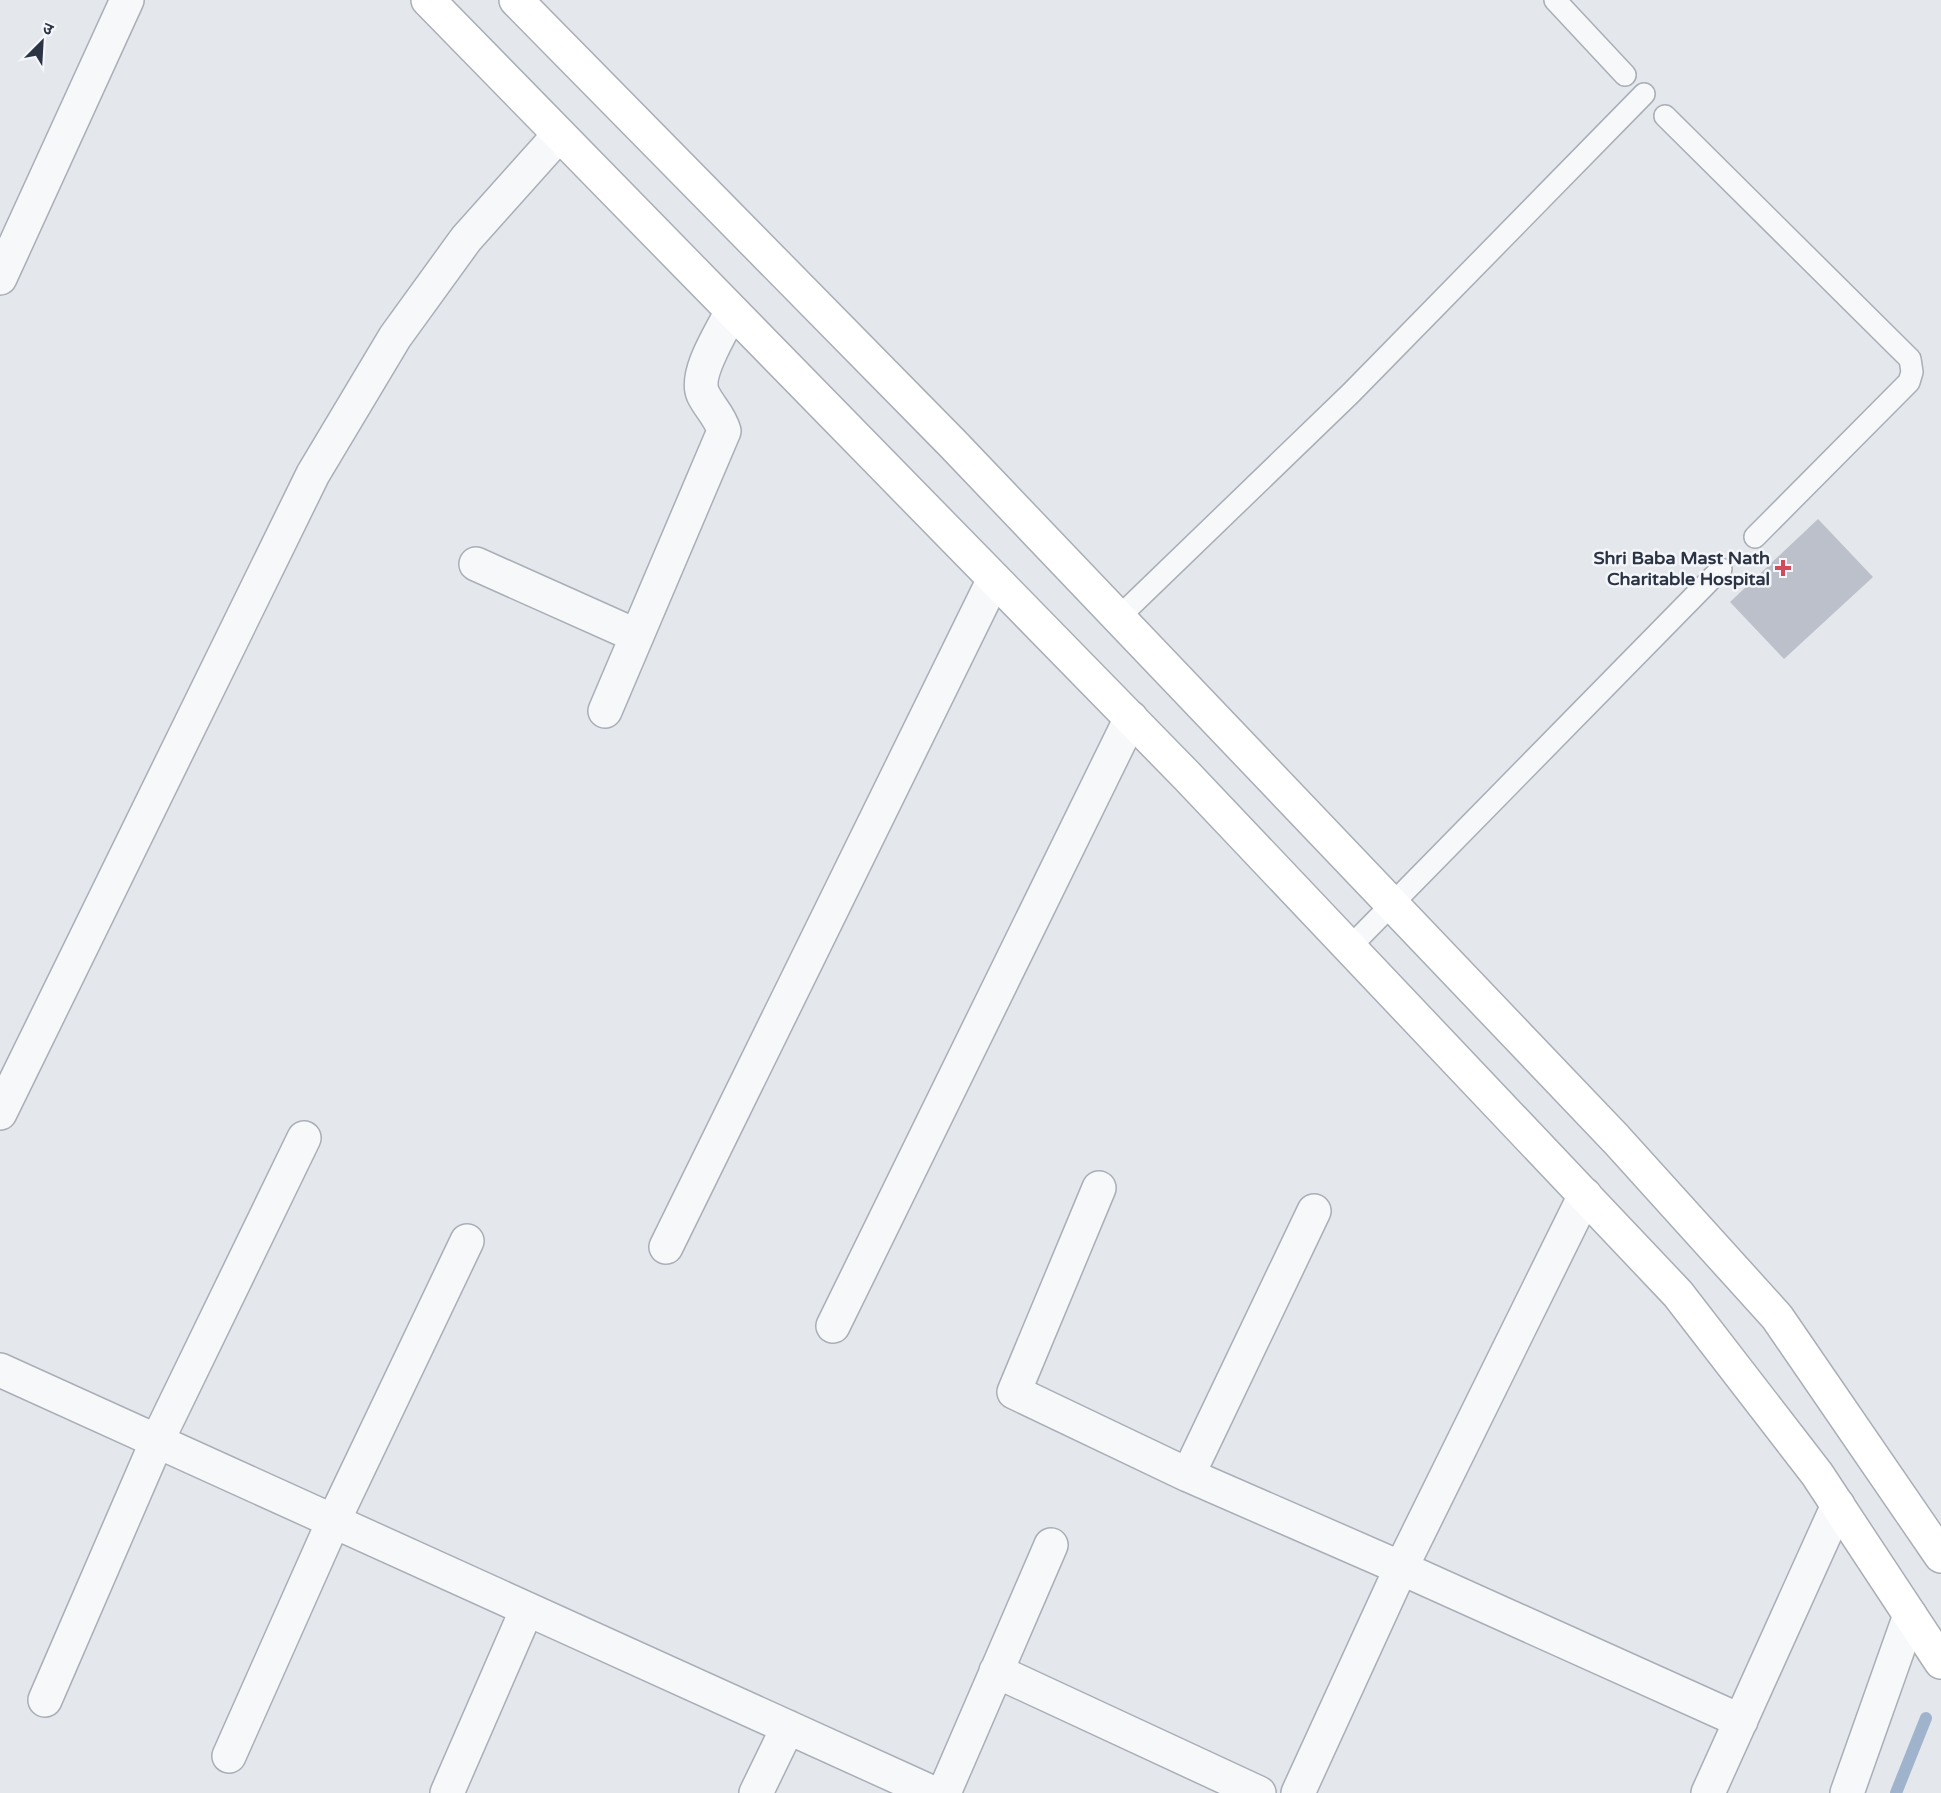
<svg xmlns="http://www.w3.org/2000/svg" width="1941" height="1793" font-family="'Varela Round','Noto Sans Devanagari',sans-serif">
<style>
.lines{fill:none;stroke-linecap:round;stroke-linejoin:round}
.stream{stroke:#9fb4cc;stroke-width:12}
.building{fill:#bbc0ca}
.lane-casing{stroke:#a9aeb7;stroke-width:24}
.street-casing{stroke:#a9aeb7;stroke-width:36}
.secondary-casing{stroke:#a9aeb7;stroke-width:36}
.lane{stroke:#f7f8fa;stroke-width:21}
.street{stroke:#f7f8fa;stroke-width:33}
.secondary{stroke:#fff;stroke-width:33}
.poi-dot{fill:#d1495b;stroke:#f4f6f9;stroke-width:2}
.labels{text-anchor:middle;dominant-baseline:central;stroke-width:5;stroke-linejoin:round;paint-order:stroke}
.poi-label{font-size:18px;font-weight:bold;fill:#2b3445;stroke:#f4f6f9;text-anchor:end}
</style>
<rect width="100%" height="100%" fill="#e4e7ec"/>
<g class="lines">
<path class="stream" d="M1896,1793L1926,1718"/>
</g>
<path class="building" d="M1818,519L1873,577L1784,659L1730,602Z"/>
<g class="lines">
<g class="lane-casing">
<path id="lane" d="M1555,0L1625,75
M1665,116L1910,359L1912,372L1909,382L1755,537
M1118,618L1351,393L1644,94
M1349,948L1721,569"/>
</g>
<g class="street-casing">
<path id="street" d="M0,278L127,0
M476,564L637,636
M605,711L724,431C720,416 709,407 703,394C694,374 722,331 732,311
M0,1113L313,474L395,337L466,239L559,135
M1099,1188L1014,1392L1188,1475L1401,1568L1585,1195
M666,1247L994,579
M833,1326L1131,718
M0,1370L933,1793
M1188,1475L1314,1211
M996,1671L1259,1793
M45,1700L157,1441L304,1138
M229,1756L333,1522L467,1241
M447,1793L527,1609
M756,1793L788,1727
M944,1793L1051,1545
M1298,1793L1401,1568L1741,1721
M1708,1793L1838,1505
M1847,1793L1910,1615"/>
</g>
<g class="secondary-casing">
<path id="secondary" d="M428,0L1187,776L1678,1294L1817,1474L1941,1662
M516,0L952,443L1616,1139L1777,1317L1941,1556"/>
</g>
<use href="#lane" class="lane"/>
<use href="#street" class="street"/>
<use href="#secondary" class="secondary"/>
</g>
<path class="poi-dot" d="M1780 559h6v6h6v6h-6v6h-6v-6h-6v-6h6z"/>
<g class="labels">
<g class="poi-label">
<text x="1770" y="558">Shri Baba Mast Nath<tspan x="1770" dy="21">Charitable Hospital</tspan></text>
</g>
</g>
<g transform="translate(42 42) rotate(24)" stroke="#f4f6f9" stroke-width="4.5" paint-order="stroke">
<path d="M0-4.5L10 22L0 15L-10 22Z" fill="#2b3445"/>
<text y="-9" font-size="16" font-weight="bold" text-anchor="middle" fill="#2b3445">उ</text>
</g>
</svg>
